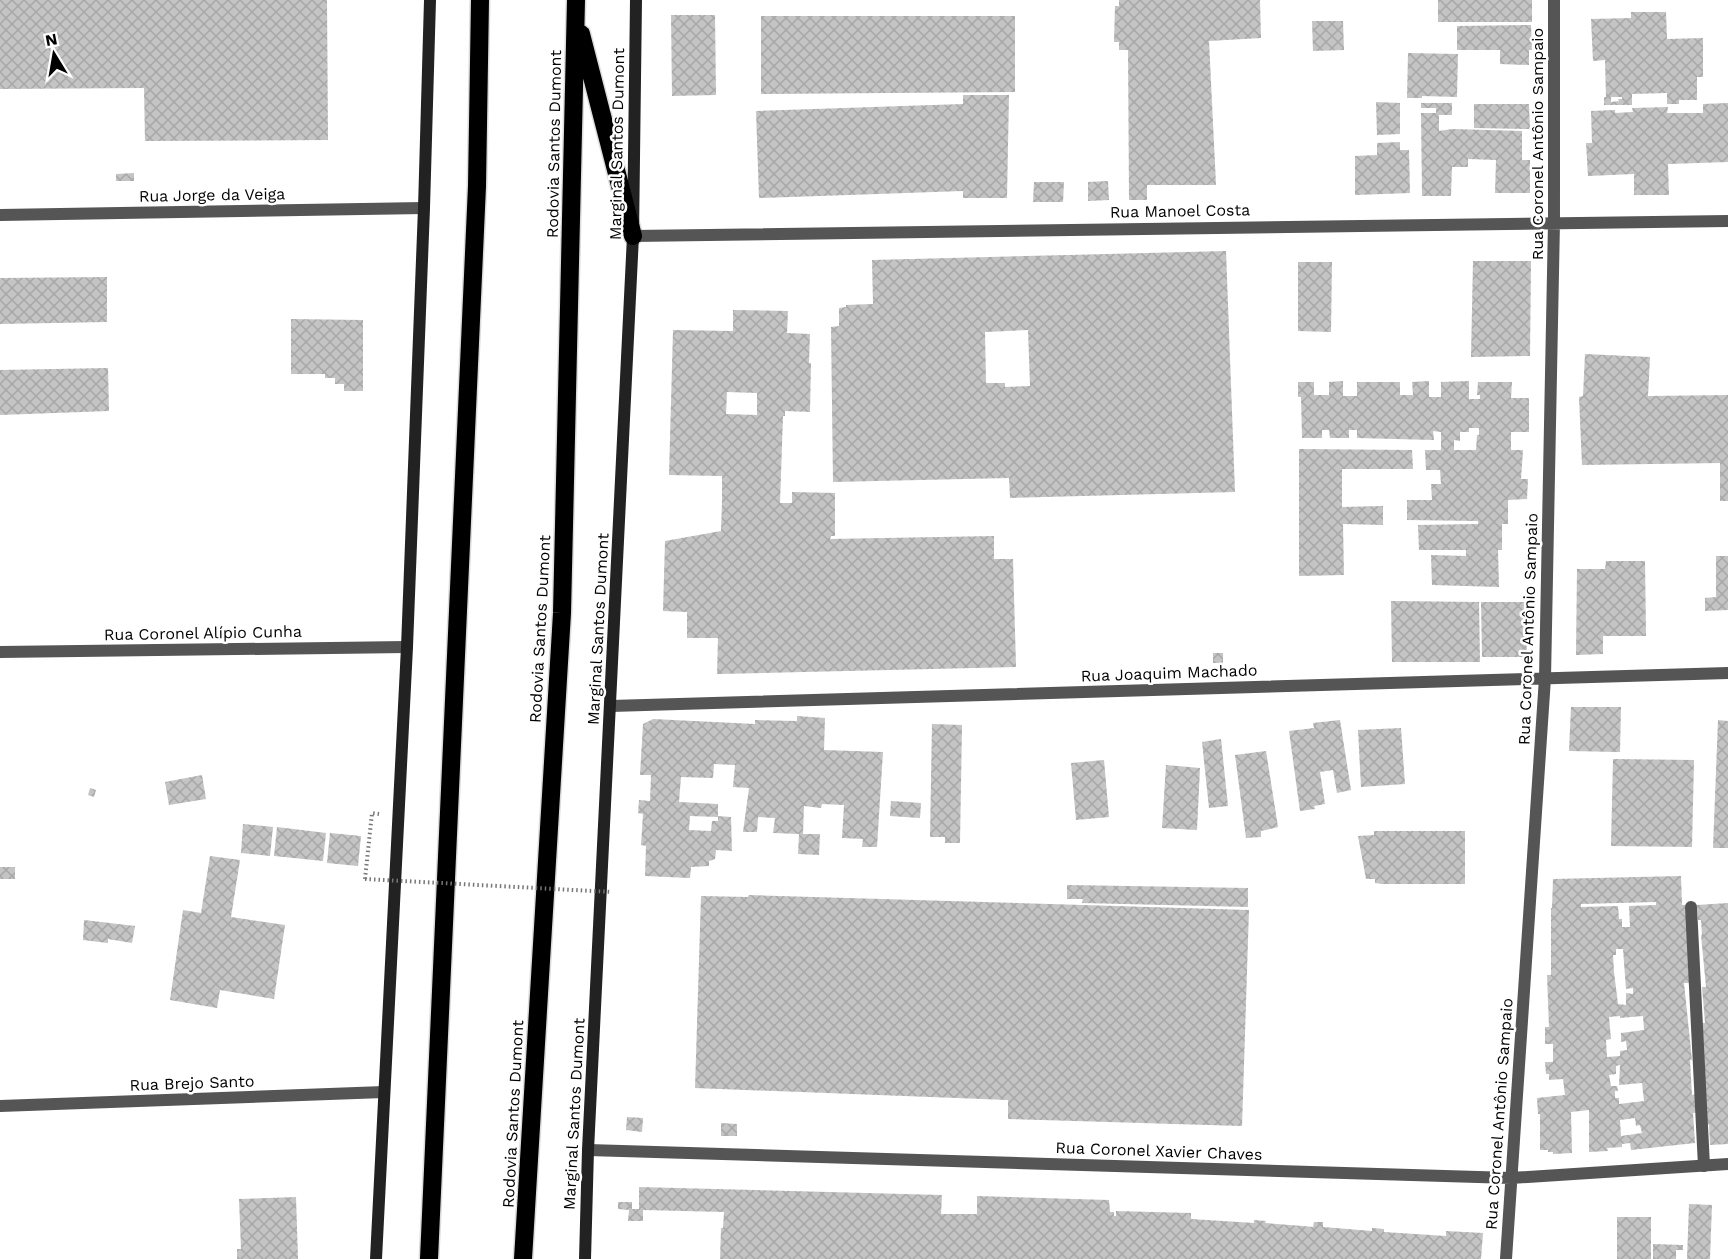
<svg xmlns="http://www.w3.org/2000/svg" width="1728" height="1259" font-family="'Work Sans',sans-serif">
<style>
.building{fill:url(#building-cross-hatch);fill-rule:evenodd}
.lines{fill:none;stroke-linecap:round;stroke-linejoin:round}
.highway-casing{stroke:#dbdbdb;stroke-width:21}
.path{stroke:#777;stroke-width:4;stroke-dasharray:1.5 3;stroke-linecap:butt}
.lane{stroke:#555;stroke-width:12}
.street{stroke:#555;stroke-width:12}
.secondary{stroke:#222;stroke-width:12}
.highway{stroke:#000;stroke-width:18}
.path-bridge{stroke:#777;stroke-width:4;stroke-dasharray:1.5 3;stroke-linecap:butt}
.labels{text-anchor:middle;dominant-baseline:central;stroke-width:5;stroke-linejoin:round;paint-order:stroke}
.street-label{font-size:16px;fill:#000;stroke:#fff}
</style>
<defs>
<pattern id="building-cross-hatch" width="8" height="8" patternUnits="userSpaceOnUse" patternTransform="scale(1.5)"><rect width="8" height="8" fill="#c4c4c4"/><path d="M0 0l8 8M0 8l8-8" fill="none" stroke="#a7a7a7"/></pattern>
</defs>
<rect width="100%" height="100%" fill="#fff"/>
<path class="building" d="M0,0H327L328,140L145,141L144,88L0,89Z
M1119,0H1260L1261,38L1209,41L1216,185H1147V200H1129L1128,50H1119V42H1114L1115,6H1119Z
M1438,0H1532V22H1438Z
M1631,12H1666L1667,39L1703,38V77H1697V100H1679V104H1667V93L1632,94V105H1604V97H1606L1605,60L1593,61L1591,19L1631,18ZM1611,97H1622V99H1618L1619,101L1611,102Z
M671,15H715L716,95L672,96Z
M761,16H1015V92L761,94Z
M1312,21H1343L1344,50L1313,51Z
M1531,25L1532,50H1529V65L1500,64V50H1457V26Z
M1408,53L1458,54L1457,97L1422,96V98H1407Z
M963,95H1009L1007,198H963V191L759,198L756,111L963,104Z
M1376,102L1400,103V134L1377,135Z
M1421,103H1452V115H1439V131L1452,129L1522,131V160H1530V193H1495L1496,160L1468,159V167H1452L1451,196H1422L1421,113H1436V108H1421Z
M1728,103V162L1668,164L1669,195H1634V174L1588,176L1586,143H1592L1591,111L1615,110V113L1633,112L1632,108L1668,107L1667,113H1703V104Z
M1474,104H1529L1530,129L1474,128Z
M1400,142V150H1409L1410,193L1355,195V156L1377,155V143Z
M134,173V181H116V174Z
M1108,181L1109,200L1088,201V182Z
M1034,182H1064L1063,202H1033Z
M1226,251L1235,492L1010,498L1009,478L833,482L831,327L839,326V308L846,307V305L873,304L872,260ZM1028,330L1030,386L1005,387V383H986L985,332Z
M1473,261H1531L1530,356L1471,357Z
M1298,262H1332L1331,332L1298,331Z
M107,277V322L0,324V278Z
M733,310L788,311L787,333L810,334L809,363H811L810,412L785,411V416H783L780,503H792V492L835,493V536H831L830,539L994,536V559H1013L1016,667L717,674L718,638H687V612L663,611L665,541L721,531L722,502V476L669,475L673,330L733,331ZM727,392L757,393V415L726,414Z
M291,319L363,320V391H344V384H335V378H325V374H291Z
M1585,354L1650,357L1648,396L1728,395V501H1720V463L1582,465L1579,397L1583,396Z
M108,368L109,411L0,415V370Z
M1343,381V396H1357V382H1400V395H1413L1412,382L1429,381V397H1441V382L1469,381V399H1480V395H1477L1478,382H1512L1511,398H1529V432H1511V450H1523L1521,479H1528L1527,499L1508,500V524H1502V550H1498L1499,587L1432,585L1431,555L1466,556V550H1419L1418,525L1478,524V521L1407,520V500H1432L1431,484H1441L1440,470H1426L1425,450H1441V432L1433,431L1434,440L1357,438V430H1349V438H1330L1329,430H1322V438H1302L1301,397H1298V382H1314V395H1329V382ZM1469,428H1479V435H1477L1476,450H1454V440L1460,441V432H1469Z
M1299,449L1412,450L1413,469H1342V507L1383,506V525L1343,524L1344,575L1299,576Z
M1716,556H1728V610L1705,611V598L1716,597Z
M1606,561H1645L1646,636H1603V654L1576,655L1577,569H1605Z
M1391,601L1479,602L1480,662H1392Z
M1481,602H1526L1527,657H1482Z
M1213,653H1223V663H1213Z
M1571,707H1621L1620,752L1569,751Z
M797,716L825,718L824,750L883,752L877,847H862L863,839L842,838L844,805L822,804L821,808L804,806L803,834H820L819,855L798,854L799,834L773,833L775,818L758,817L757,832H743L749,788L733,787L735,765L714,764L713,778L681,777L679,802L718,804V817L690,816L689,830L711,831L712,821H718V816L731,817L732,851L716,850L715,859L709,861V866L691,867L690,878L645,876L646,846L641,845L643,814L638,813L639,800L650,801L651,775H640L643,724L653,719L755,724V720L797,721Z
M1340,720L1351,790L1337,793L1333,770L1320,772L1325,804L1314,806L1315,809L1300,811L1289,731L1314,728L1313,723Z
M1718,720L1728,721V848H1713Z
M932,724L962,725L960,843H945V837H930Z
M1401,728L1405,784L1361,787L1358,730Z
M1221,739L1228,806L1209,808L1202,742Z
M1266,751L1278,827L1261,831V837L1246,838L1235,755Z
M1613,759L1694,760L1692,847L1611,846Z
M1104,760L1109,817L1076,820L1071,763Z
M1166,765L1200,768L1197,830L1162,828Z
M202,775L206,799L169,805L165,782Z
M90,788L96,790L94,797L88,795Z
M891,801L921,803L920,818L890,816Z
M243,824L273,827L270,856L241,853Z
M277,827L326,833L323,861L274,856Z
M1374,831H1465V884H1382L1375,883V879H1366L1358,836L1374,835Z
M330,833L361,836L358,866L327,863Z
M210,856L240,860L231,917L285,925L274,999L220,990L217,1008L170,1000L183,910L201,913Z
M0,867H15V879H0Z
M1681,876L1682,905H1685L1690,965L1688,966L1690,983H1684L1692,1060H1690L1692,1095L1696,1094L1698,1112L1693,1113L1695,1143L1631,1150L1630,1143L1622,1144V1147L1607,1148L1608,1151L1589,1152V1110L1571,1112L1572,1153L1553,1154V1152H1548V1150H1540V1114H1538L1537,1098L1565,1095L1563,1079L1549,1080V1074H1546L1545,1062H1553V1044H1545V1027H1549L1547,975H1551V908H1552L1553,879ZM1656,902V905L1629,906L1630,927H1622V919H1619L1618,906L1581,907V904ZM1616,949H1623L1626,989L1633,988V994L1626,993V1005L1618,1004L1614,972L1613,955H1616ZM1620,1016V1018L1643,1016L1644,1030L1621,1033V1042L1626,1041L1627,1050L1620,1051V1056L1607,1057L1606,1040L1611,1039L1609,1017ZM1620,1065L1619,1085L1642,1083L1644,1101L1619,1104V1098H1615V1091H1618L1617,1086H1611L1609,1075L1616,1074V1066ZM1635,1118L1636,1126L1640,1125L1642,1133L1621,1136L1620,1120Z
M1067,885L1248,888V907L1082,903L1083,899H1067Z
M749,895L1249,910L1242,1126L1008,1119V1100L695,1088L701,896L748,897Z
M1728,903V1144L1710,1145L1709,1124L1707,1125L1702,1023H1705L1702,987H1706L1701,935H1702L1701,920H1698L1697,905Z
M84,920L135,926L132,943L108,939V943L83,940Z
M627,1117L643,1118L642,1132L626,1130Z
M721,1123L737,1124V1136H721Z
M639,1187L942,1195L941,1214H977V1196L1109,1200L1110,1212H1114V1216H1116V1211L1191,1213V1219L1254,1223V1220L1266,1221L1265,1223L1303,1226L1313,1227L1314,1222H1323V1227L1372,1231V1228L1384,1229V1232L1446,1236V1231L1483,1233L1481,1259H720L721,1228H723L724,1212L643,1210V1221H628L629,1210L618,1209V1202H632V1209H639Z
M296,1197L298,1259H237V1249H241L239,1199Z
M1689,1204L1712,1205L1710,1259H1687Z
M1617,1217H1651V1259H1617Z
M1653,1244L1683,1245V1250H1676V1259H1653Z"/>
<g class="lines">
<g class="highway-casing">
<path id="highway" d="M581,34L633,236
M429,1259L477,186L480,0
M523,1259L562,613L576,0"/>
</g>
<path class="path" d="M365,879L372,813L379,814"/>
<path class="lane" d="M1691,907L1704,1166"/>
<path class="street" d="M0,215L424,208
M633,236L1728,221
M0,652L407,647
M611,706L1728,673
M0,1106L384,1092
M588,1150L1511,1178L1728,1164
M1506,1259L1545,678L1554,222V0"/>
<path class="secondary" d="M376,1259L407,647L424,208L430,0
M585,1259L588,1150L633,236L636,0"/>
<use href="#highway" class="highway"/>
<path class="path-bridge" d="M365,879L612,892"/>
</g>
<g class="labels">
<g class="street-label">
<text transform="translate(554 144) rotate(-89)">Rodovia Santos Dumont</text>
<text transform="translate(617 144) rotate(-89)">Marginal Santos Dumont</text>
<text transform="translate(1537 144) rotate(-90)">Rua Coronel Antônio Sampaio</text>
<text transform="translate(212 195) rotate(-1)">Rua Jorge da Veiga</text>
<text transform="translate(1180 211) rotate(-1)">Rua Manoel Costa</text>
<text transform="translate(540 629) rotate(-87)">Rodovia Santos Dumont</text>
<text transform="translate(598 629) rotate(-87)">Marginal Santos Dumont</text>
<text transform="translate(1528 629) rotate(-88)">Rua Coronel Antônio Sampaio</text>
<text transform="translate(203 633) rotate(-1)">Rua Coronel Alípio Cunha</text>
<text transform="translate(1169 673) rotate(-2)">Rua Joaquim Machado</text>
<text transform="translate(192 1083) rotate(-2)">Rua Brejo Santo</text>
<text transform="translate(513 1114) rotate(-87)">Rodovia Santos Dumont</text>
<text transform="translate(574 1114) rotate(-87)">Marginal Santos Dumont</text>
<text transform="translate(1499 1114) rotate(-86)">Rua Coronel Antônio Sampaio</text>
<text transform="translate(1159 1151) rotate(2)">Rua Coronel Xavier Chaves</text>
</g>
</g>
<g transform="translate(54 54) rotate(349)" stroke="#ffffff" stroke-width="4.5" paint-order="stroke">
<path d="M0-4.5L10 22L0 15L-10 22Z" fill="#000000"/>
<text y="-9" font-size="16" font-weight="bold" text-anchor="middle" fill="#000000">N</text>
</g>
</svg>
